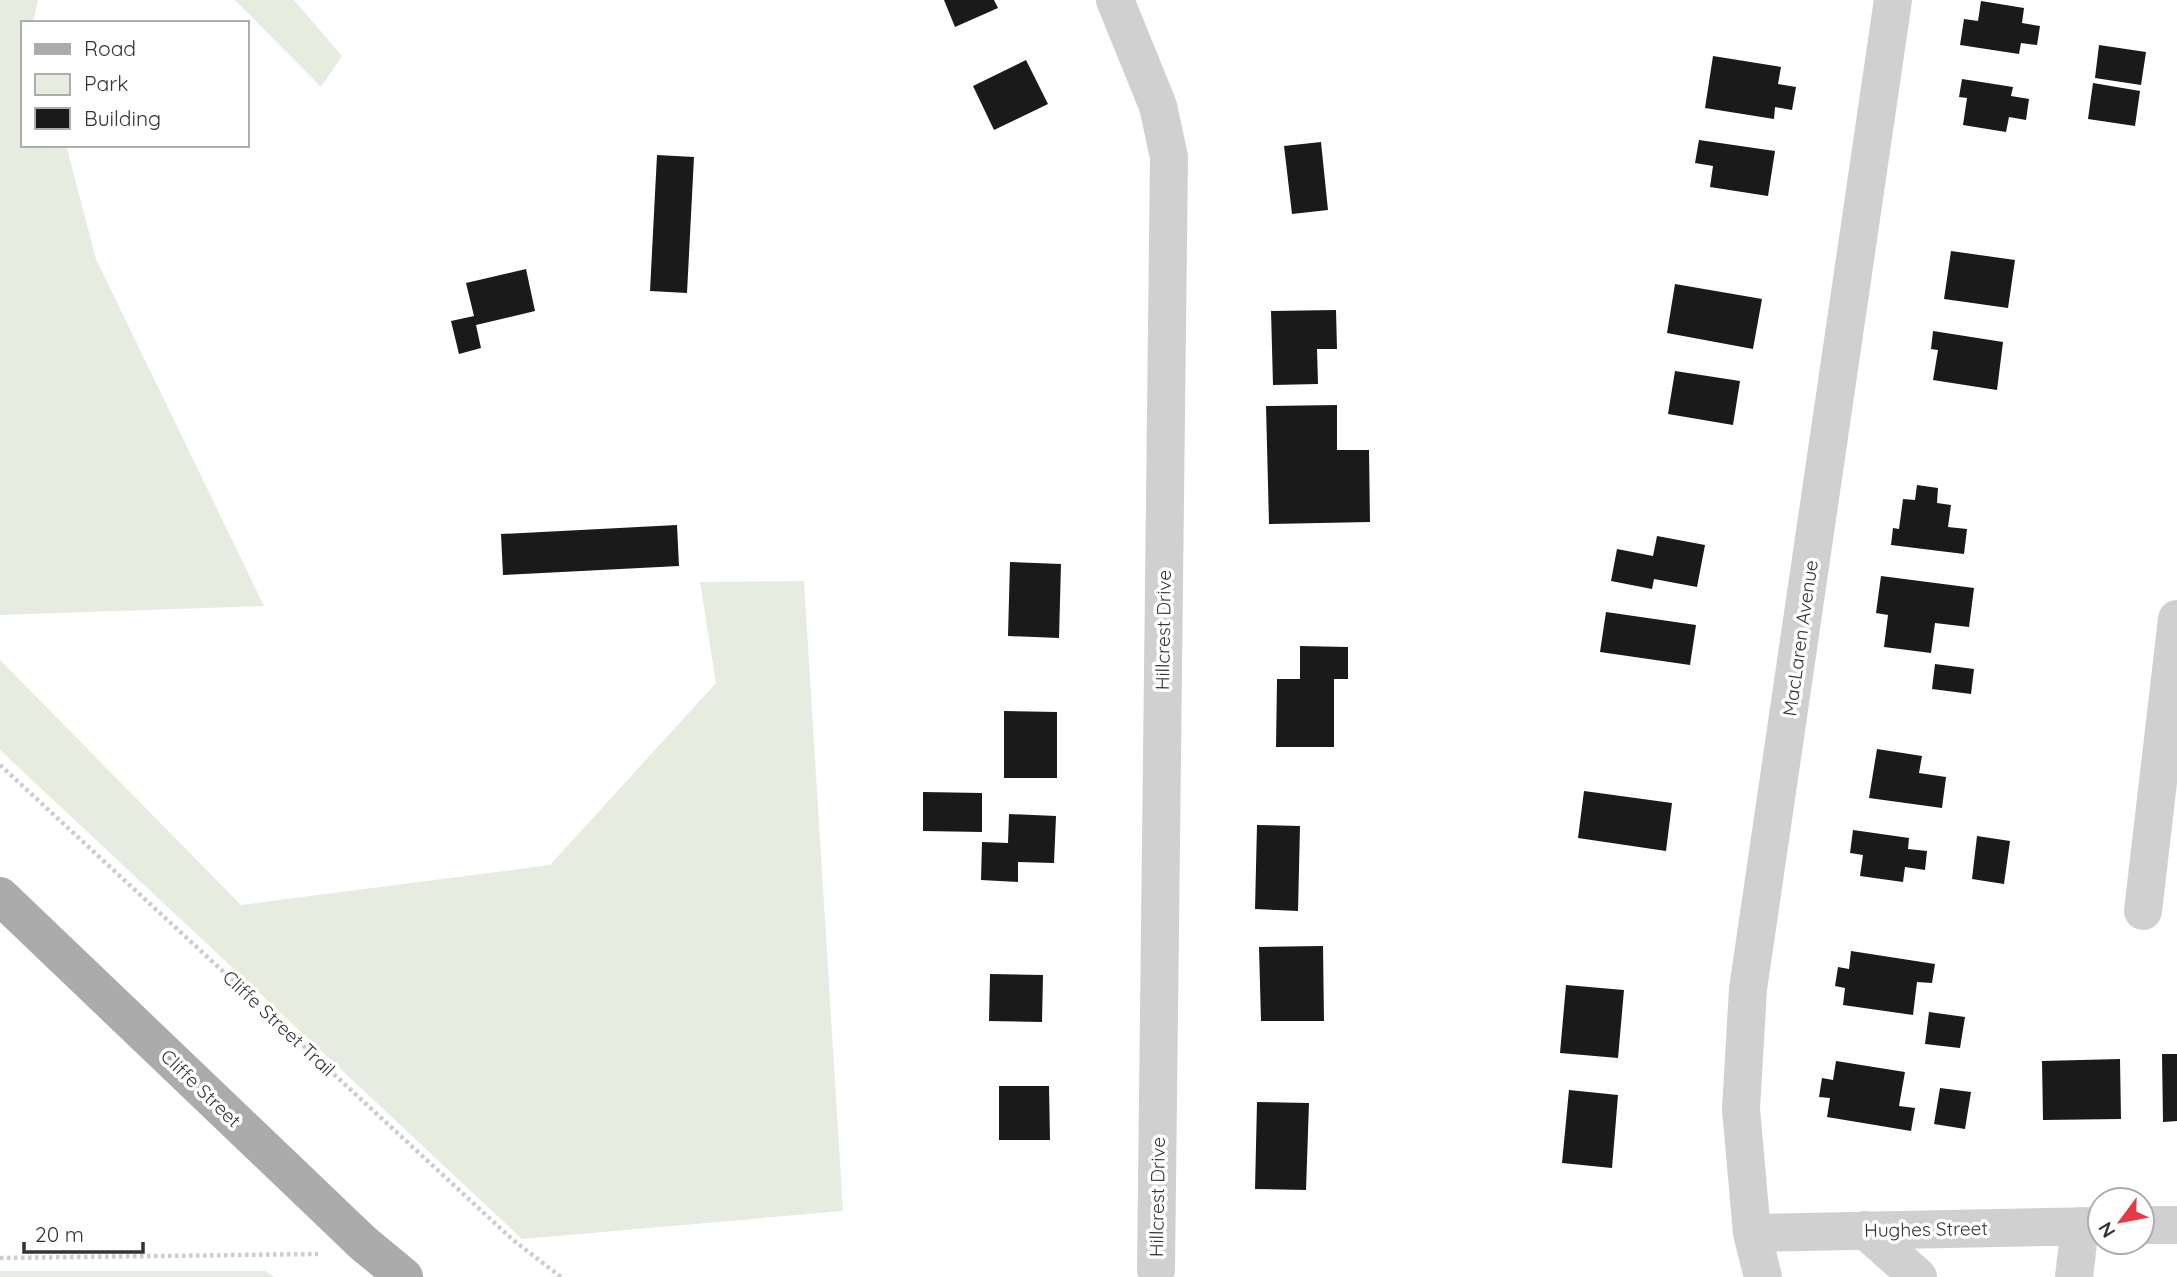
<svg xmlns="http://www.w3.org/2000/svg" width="2177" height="1277" font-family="Quicksand,sans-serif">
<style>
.green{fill:#e6ecdf}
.building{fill:#1a1a1a}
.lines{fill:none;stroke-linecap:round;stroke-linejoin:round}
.path{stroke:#cdcdcd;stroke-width:4.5;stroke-dasharray:3.5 3.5;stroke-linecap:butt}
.minor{stroke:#d0d0d0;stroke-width:38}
.major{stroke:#ababab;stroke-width:38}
.labels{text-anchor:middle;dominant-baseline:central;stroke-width:7;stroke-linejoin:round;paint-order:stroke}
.street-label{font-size:19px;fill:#333;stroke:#fff}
</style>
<rect width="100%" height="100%" fill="#fff"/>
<path class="green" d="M0,0H38L33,23H23V145H66L96,259L264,606L0,615Z
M235,0H294L342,56L321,87Z
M804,581L843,1211L522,1239L0,750V660L241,905L550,865L716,683L700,582Z
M0,1271H265L275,1277H0Z"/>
<path class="building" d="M944,0H994L998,8L955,27Z
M1981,1L2024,8L2022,23L2040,26L2037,45L2021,43L2019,54L1960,45L1964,19L1978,21Z
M2099,45L2146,52L2141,85L2095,78Z
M1713,56L1781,67L1778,84L1796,87L1792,110L1775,107L1774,119L1705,108Z
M1026,60L1048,104L994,130L973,86Z
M1962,79L2013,87L2011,96L2029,99L2026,120L2009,117L2006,132L1963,125L1967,98L1959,97Z
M2093,83L2140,91L2135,126L2088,119Z
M1699,140L1775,151L1768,196L1710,187L1713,166L1695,163Z
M1321,142L1328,210L1292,214L1284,146Z
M657,155L694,157L687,293L650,291Z
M1951,251L2015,260L2008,308L1944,299Z
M526,269L535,311L476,325L481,348L459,354L451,321L474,316L466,283Z
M1675,284L1762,299L1753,349L1667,333Z
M1336,310L1337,349H1317L1318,384L1273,385L1271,311Z
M1933,331L2003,342L1997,390L1933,380L1938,350L1931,349Z
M1675,371L1740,381L1733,425L1668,414Z
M1337,405V450H1369L1370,522L1269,524L1266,406Z
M1917,485L1938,488L1937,503L1951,505L1948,527L1967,529L1964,554L1891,545L1893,528L1899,529L1903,499L1915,500Z
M677,525L679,566L503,575L501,534Z
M1657,536L1705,545L1697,587L1654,579L1652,589L1611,581L1617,549L1653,556Z
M1010,562L1061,564L1059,638L1008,636Z
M1881,576L1974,588L1969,627L1935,623L1931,653L1884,647L1888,615L1876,613Z
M1606,612L1696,625L1690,665L1600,652Z
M1300,646L1348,647V679H1334V747H1276L1277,679H1300Z
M1935,664L1974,669L1971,694L1932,689Z
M1004,711L1057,712V778H1004Z
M1877,749L1922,756L1919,773L1946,777L1942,808L1869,798Z
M1584,791L1672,803L1666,851L1578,838Z
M923,792L982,793V832L923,831Z
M1009,814L1056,816L1054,863L1018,862V882L981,880L982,842L1008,843Z
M1257,825L1300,826L1298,911L1255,909Z
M1853,830L1909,838L1908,849L1927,851L1925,870L1905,867L1903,882L1860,876L1863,855L1850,853Z
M1977,836L2010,841L2004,884L1972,879Z
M1323,946L1324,1021H1261L1259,947Z
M1851,951L1935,964L1932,983L1917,982L1913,1015L1843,1005L1845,988L1835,986L1838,967L1849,969Z
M990,974L1043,975L1042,1022L989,1021Z
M1566,985L1624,990L1618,1058L1560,1053Z
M1929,1012L1965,1017L1960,1048L1925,1044Z
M2162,1054H2177V1121L2163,1122Z
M2120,1059L2121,1119L2043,1120L2042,1061Z
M1836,1061L1905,1072L1899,1106L1915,1108L1911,1131L1827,1117L1830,1098L1819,1097L1822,1078L1833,1080Z
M999,1086H1049L1050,1140H999Z
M1940,1088L1971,1092L1965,1129L1934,1124Z
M1569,1090L1618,1095L1612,1168L1562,1163Z
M1257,1102L1309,1103L1306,1190L1255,1189Z"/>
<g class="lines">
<path class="path" d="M0,765L513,1240L561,1277
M0,1258L318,1254"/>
<path class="minor" d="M1115,0L1158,106L1169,157L1156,1270
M2143,911L2177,619
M2142,1225H2177
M1865,1230L1918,1277
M1752,1233L2100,1226
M1763,1277L1752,1233L1741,1109L1748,989L1893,0
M2074,1277L2080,1226"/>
<path class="major" d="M0,896L363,1243L404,1277"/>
</g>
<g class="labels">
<g class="street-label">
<text transform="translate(1163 630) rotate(-89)">Hillcrest Drive</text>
<text transform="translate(1800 638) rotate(-82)">MacLaren Avenue</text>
<text transform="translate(279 1023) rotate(43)">Cliffe Street Trail</text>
<text transform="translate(201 1088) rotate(44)">Cliffe Street</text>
<text transform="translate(1157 1197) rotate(-89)">Hillcrest Drive</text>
<text transform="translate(1926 1229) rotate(-1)">Hughes Street</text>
</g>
</g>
<rect x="21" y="21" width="228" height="126" fill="#ffffff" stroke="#adadad" stroke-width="2"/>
<rect x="35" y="44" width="35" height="10" fill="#ababab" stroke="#adadad" stroke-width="2"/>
<text x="84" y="56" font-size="21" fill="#333333">Road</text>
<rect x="35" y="74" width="35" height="21" fill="#e6ecdf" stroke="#adadad" stroke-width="2"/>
<text x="84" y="91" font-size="21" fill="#333333">Park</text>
<rect x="35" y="108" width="35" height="21" fill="#1a1a1a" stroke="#adadad" stroke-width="2"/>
<text x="84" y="126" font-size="21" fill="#333333">Building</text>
<g transform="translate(2121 1221) rotate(238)"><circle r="33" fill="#ffffff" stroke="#adadad" stroke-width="2"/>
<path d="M0-5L12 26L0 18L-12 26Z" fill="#e63946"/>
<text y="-10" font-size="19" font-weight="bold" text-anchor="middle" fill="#333333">N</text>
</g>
<path d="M24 1242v10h119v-10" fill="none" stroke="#333333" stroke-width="3.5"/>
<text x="35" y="1242" font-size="21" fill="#333333" stroke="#ffffff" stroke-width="5" paint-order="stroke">20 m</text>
</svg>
